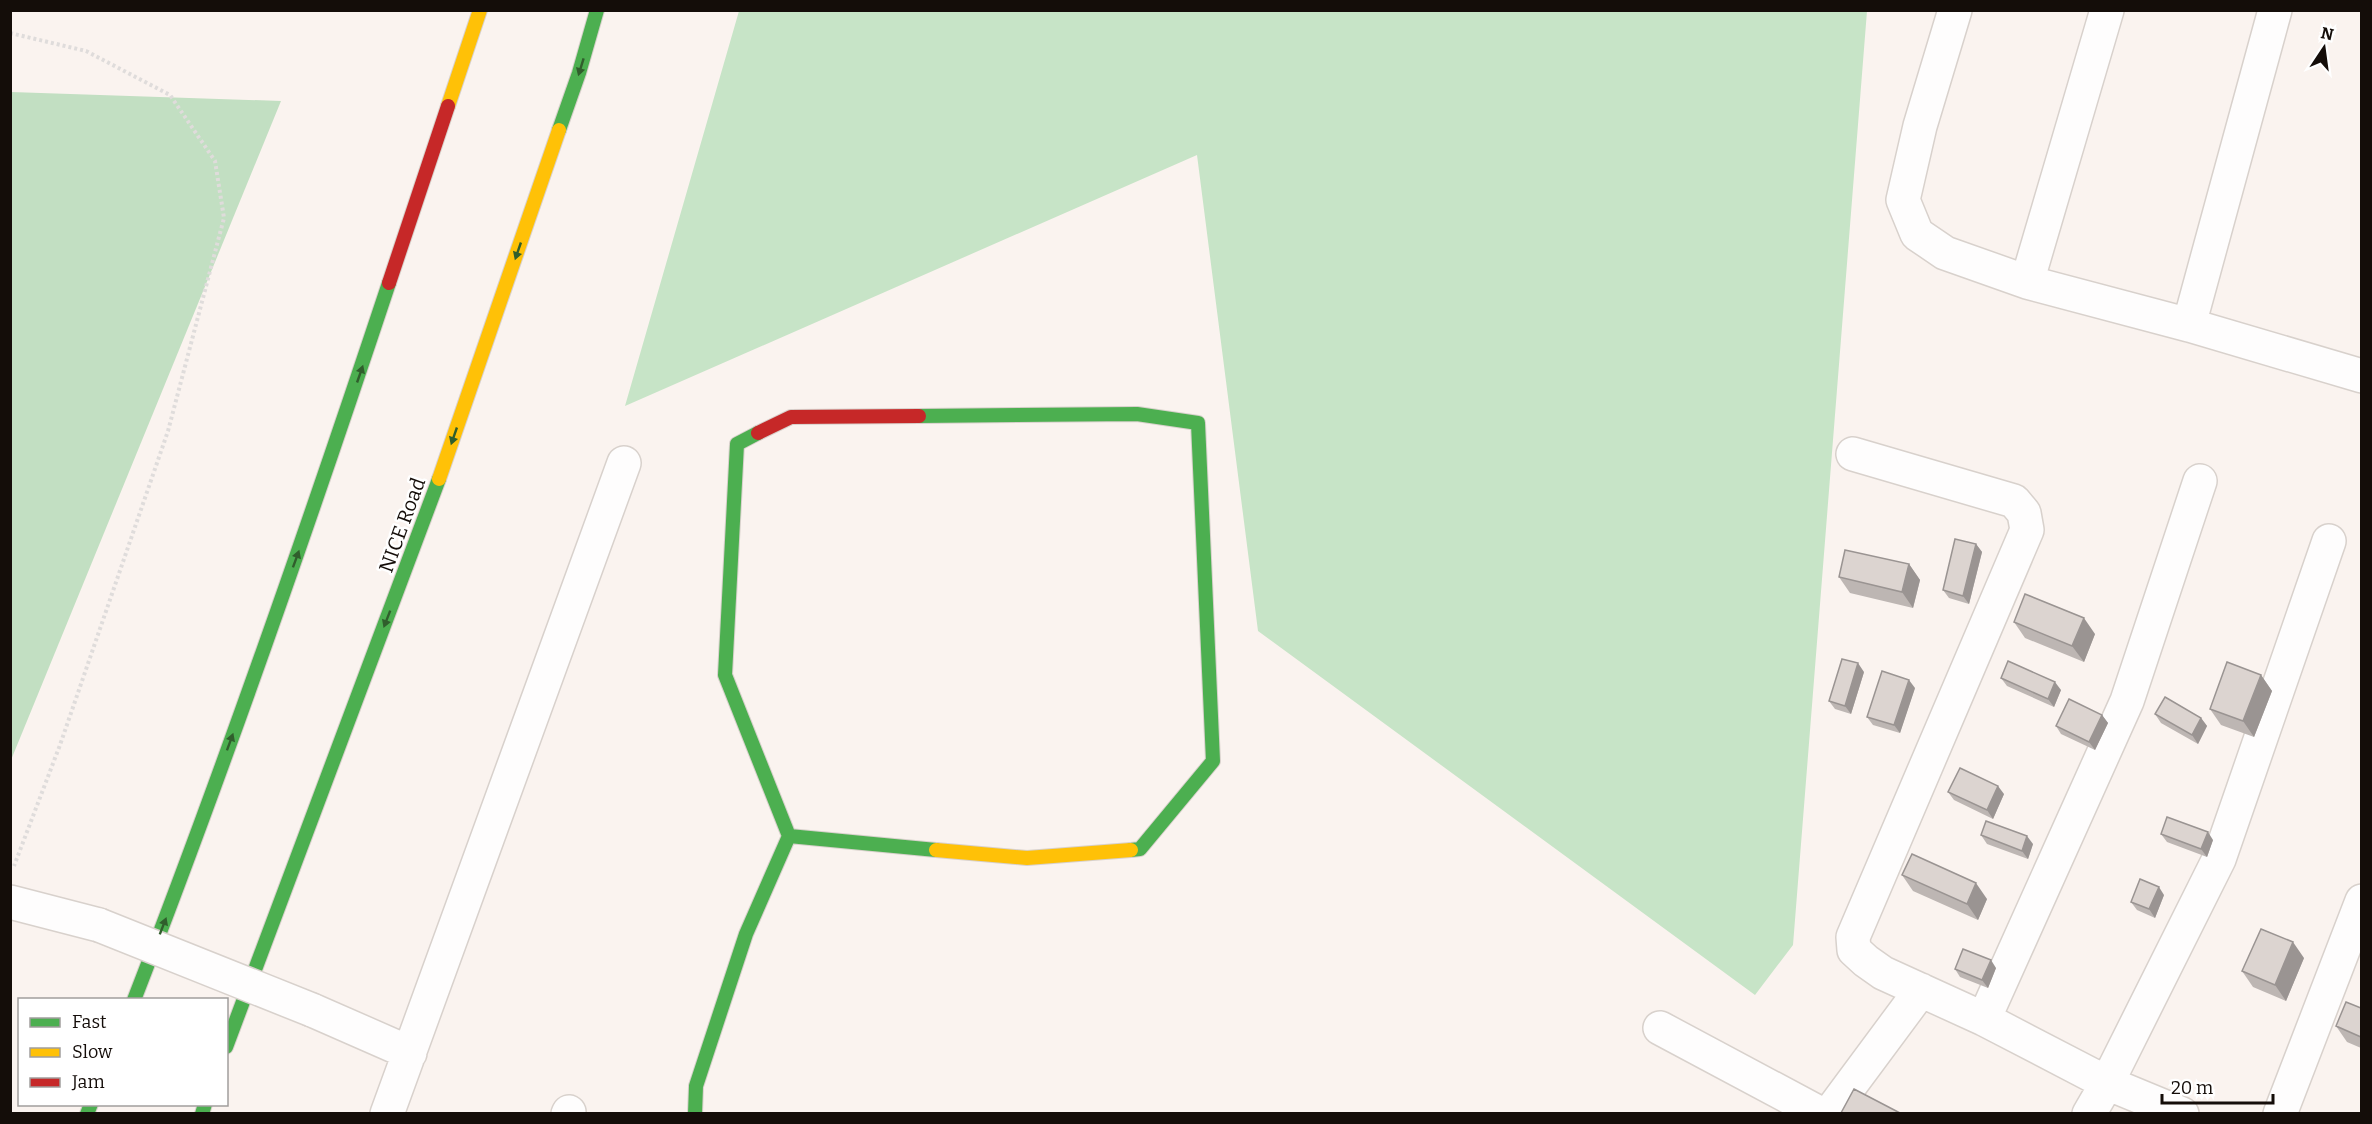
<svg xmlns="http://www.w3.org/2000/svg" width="2372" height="1124" font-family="Bitter,serif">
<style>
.green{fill:#c7e4c7}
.forest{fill:#c2dfc2}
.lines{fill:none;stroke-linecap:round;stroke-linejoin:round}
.street-casing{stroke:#d8d1cc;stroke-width:36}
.fast-casing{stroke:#d8d1cc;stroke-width:16}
.slow-casing{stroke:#d8d1cc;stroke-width:16}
.jam-casing{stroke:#d8d1cc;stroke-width:16}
.path{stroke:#dfdcdb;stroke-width:4;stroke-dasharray:3 3;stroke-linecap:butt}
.street{stroke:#fefdfd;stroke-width:33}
.fast{stroke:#4caf50;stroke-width:14}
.slow{stroke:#ffc107;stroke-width:14}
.jam{stroke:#c62828;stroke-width:14}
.street-bridge-casing{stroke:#d8d1cc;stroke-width:36;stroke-linecap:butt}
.street-bridge{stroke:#fefdfd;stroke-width:33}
.wall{fill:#bdb6b3}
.shaded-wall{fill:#9a9492}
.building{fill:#dcd4d0;stroke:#9a9492;stroke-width:1.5}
.oneway{fill:#305e2c}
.labels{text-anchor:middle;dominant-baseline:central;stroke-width:5;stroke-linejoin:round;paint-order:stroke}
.street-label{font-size:20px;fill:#140d09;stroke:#fff}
</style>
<rect width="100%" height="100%" fill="#faf3ef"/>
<path class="green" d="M739,11H1867L1793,945L1755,995L1258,631L1197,155L625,406Z"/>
<path class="forest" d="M11,92L281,101L11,760L10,92Z"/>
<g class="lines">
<g class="street-casing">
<path id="street" d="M1955,10L1920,126L1903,200L1917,234L1945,253L2027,282L2189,325L2362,376
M2027,282L2107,10
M2189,325L2275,10
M1853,454L2014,501L2024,513L2027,530L1853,937L1854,950L1866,961L1883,973L1984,1019L2107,1083L2182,1114
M10,902L99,925
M312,1010L410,1053
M1984,1019L2127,701L2200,481
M1660,1028L1821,1114
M387,1114L624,463
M568,1114L569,1112
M1829,1114L1921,990
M2089,1114L2107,1083L2219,859L2329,541
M2280,1114L2362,901"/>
</g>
<g class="fast-casing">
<path id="fast" d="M559,130L579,73L597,10
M919,416L1137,414L1198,423L1213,761L1140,849L1131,850
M789,836L936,850
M134,1000C226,763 309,524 389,283
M226,1047L439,479
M87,1114L91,1104
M202,1114L205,1104
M695,1114L696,1086L746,934L789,836L725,675L737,444L758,433"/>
</g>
<g class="slow-casing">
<path id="slow" d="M448,106L480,10
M439,479L559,130
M936,850L1027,858L1131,850"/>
</g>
<g class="jam-casing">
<path id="jam" d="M389,283L448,106
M758,433L791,417L919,416"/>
</g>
<path class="path" d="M10,33L86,51L170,95L215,161L224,218L168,431L60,745L14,866"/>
<use href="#street" class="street"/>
<use href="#fast" class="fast"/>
<use href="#slow" class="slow"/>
<use href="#jam" class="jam"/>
<g class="street-bridge-casing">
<path id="street-bridge" d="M99,925L312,1010"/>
</g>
<use href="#street-bridge" class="street-bridge"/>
</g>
<path class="wall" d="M1976,544L1982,552L1969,604L1949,598L1943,590Z
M1909,564L1920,580L1913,608L1850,593L1839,577Z
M2014,622L2095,634L2084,662L2025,638Z
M1864,672L1851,714L1835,709L1829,701Z
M2261,675L2272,691L2254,737L2221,725L2210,709Z
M2001,678L2061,690L2054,707L2007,686Z
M1915,688L1900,733L1873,725L1867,717Z
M2155,714L2201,718L2207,726L2198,744L2161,723Z
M2102,715L2108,723L2095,750L2061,734L2056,726Z
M1948,792L2004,794L1993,819L1954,800Z
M2161,834L2213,840L2207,857L2167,842Z
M1981,835L2033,844L2028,859L1987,844Z
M1902,875L1987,899L1978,920L1913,891Z
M2164,895L2155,918L2137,910L2131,902Z
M2304,958L2286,1001L2253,987L2242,971Z
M1996,968L1988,988L1960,977L1955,969Z
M2361,1008V1048L2347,1042L2336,1026Z"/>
<path class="shaded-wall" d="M1976,544L1982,552L1969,604L1963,596Z
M1909,564L1920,580L1913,608L1902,592Z
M2084,618L2095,634L2084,662L2072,646Z
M1858,663L1864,672L1851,714L1845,706Z
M2261,675L2272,691L2254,737L2243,721Z
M1909,680L1915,688L1900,733L1894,725Z
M2055,682L2061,690L2054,707L2048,699Z
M2102,715L2108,723L2095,750L2089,742Z
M2201,718L2207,726L2198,744L2192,735Z
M1998,786L2004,794L1993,819L1987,810Z
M2208,832L2213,840L2207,857L2201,849Z
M2027,836L2033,844L2028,859L2022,851Z
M1976,883L1987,899L1978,920L1967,904Z
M2159,887L2164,895L2155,918L2149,909Z
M2293,942L2304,958L2286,1001L2275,985Z
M1991,960L1996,968L1988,988L1982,980Z"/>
<path class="building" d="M1955,539L1976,544L1963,596L1943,590Z
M1845,550L1909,564L1902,592L1839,577Z
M2025,594L2084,618L2072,646L2014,622Z
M1842,659L1858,663L1845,706L1829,701Z
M2008,661L2055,682L2048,699L2001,678Z
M2227,662L2261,675L2243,721L2210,709Z
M1882,671L1909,680L1894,725L1867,717Z
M2165,697L2201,718L2192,735L2155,714Z
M2069,699L2102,715L2089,742L2056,726Z
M1960,768L1998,786L1987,810L1948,792Z
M2167,817L2208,832L2201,849L2161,834Z
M1986,821L2027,836L2022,851L1981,835Z
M1912,854L1976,883L1967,904L1902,875Z
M2140,879L2159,887L2149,909L2131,902Z
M2261,929L2293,942L2275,985L2242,971Z
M1963,949L1991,960L1982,980L1955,969Z
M2346,1002L2361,1008V1037L2336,1026Z
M1854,1089L1900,1113H1841Z"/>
<defs><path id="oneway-solid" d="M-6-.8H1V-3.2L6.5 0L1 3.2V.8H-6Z" transform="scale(1.5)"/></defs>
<g class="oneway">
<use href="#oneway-solid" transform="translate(581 67) rotate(107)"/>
<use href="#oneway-solid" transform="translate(518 251) rotate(109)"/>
<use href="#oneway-solid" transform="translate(360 374) rotate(-71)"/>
<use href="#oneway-solid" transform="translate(454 436) rotate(109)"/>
<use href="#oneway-solid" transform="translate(296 559) rotate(-70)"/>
<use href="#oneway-solid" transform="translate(387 619) rotate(111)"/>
<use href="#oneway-solid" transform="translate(230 742) rotate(-70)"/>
<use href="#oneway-solid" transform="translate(163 926) rotate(-69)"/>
</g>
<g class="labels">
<g class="street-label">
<text transform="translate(402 525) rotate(-70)">NICE Road</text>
</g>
</g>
<rect width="2372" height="1124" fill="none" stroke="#140d09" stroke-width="24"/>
<rect x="18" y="998" width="210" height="108" fill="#ffffff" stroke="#a19e9d" stroke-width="1.5"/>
<rect x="30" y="1018" width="30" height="9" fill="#4caf50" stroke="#a19e9d" stroke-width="1.5"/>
<text x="72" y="1028" font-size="18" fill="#140d09">Fast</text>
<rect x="30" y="1048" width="30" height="9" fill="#ffc107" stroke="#a19e9d" stroke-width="1.5"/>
<text x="72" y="1058" font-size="18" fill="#140d09">Slow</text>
<rect x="30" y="1078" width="30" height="9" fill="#c62828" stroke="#a19e9d" stroke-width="1.5"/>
<text x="72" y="1088" font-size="18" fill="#140d09">Jam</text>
<g transform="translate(2324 48) rotate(13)" stroke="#ffffff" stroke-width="4.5" paint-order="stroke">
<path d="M0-4.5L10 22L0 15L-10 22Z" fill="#140d09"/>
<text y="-9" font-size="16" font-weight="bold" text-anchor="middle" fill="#140d09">N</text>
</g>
<path d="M2162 1094v9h111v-9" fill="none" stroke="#140d09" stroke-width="3"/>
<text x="2171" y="1094" font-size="18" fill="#140d09" stroke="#ffffff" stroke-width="4.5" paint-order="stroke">20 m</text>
</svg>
